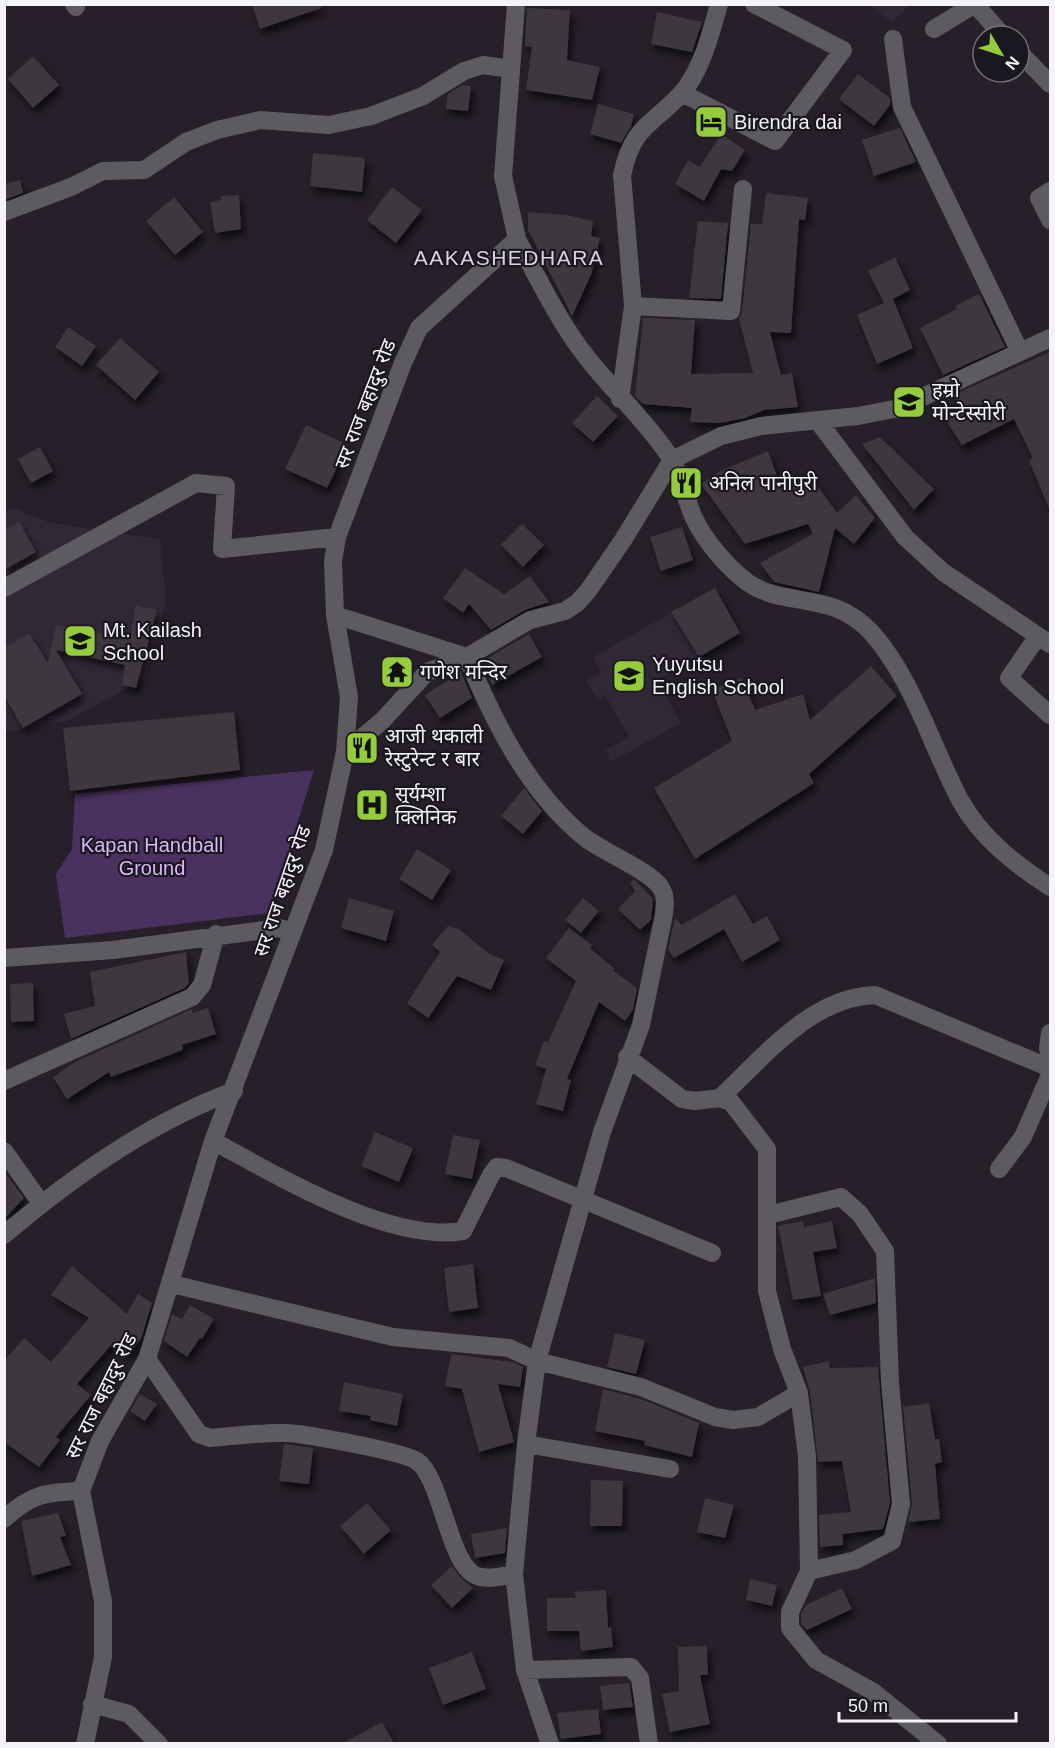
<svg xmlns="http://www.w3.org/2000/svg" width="1055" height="1748" font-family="Arial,'Noto Sans Devanagari',sans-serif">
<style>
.built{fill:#302837}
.green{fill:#4b3160}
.building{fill:#3c3741;filter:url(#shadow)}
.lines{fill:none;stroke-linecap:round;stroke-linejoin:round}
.minor{stroke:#5e5b60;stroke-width:18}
.labels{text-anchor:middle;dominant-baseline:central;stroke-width:4.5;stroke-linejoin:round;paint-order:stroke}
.poi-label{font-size:20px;fill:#f5f2f9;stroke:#1b1720;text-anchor:start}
.street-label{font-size:20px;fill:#f5f2f9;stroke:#1b1720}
.park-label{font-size:20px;fill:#d9b7f7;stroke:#1b1720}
.neighbourhood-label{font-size:21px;letter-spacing:1.5px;fill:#dad4e0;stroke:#1b1720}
</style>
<defs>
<filter id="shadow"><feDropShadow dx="3.5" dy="6" stdDeviation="3" flood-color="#0009"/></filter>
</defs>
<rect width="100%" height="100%" fill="#252029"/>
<path class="built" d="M870,5H909L892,23Z
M12,508L51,523L160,539L166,602L145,679L69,720L5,732L4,512Z
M715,588L740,633L657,680L681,723L611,762L605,750L629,737L605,695L597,699L586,680L601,672L593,657Z"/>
<path class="green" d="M314,770L269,913L65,938L56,874L72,849L75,794Z"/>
<path class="building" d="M252,4H321V8L260,29Z
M527,8L570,10L567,60L600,67L592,100L526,90L532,47L525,46Z
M657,12L702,22L692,52L651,44Z
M33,56L59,85L33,108L8,79Z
M858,74L890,98V105L874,126L839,99Z
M463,85L471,86L468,111L446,109L448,94Z
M598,104L634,114L631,127L621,143L590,134Z
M900,128L916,162L874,176L862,140Z
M721,134L745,150L732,171L721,169L704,201L675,184L688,160L700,167Z
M313,153L365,158L362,192L310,186Z
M20,180L23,193L4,200V184Z
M392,187L422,210L396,243L367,220Z
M766,193L808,198L805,220L799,219L791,333L770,332L781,375L792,373L798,407L764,410L745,418L720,423L690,422L692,408L643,404L635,396L643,318L695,320L691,374L753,373L739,319L742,312L751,224H762Z
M239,195L241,229L215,233L210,202L221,200V196Z
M174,197L203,232L175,255L146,221Z
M528,212L566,215L593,221L591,236L600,238L591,275L572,316L528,230Z
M698,221L728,223L721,299L689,298Z
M895,257L910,290L889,301L893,299L913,348L877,364L857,315L884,303L868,271Z
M979,294L1005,347L943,375L920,328L957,309L955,306Z
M68,327L96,346L82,366L55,347Z
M120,338L159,372L135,400L96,365Z
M1050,352V511L1029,460L1033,458L1014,419L962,445L941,413L958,405L953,395Z
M597,396L618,416L593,442L572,423Z
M306,425L348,445L327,488L285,469Z
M880,437L934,489L914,510L862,444Z
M40,447L53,471L31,483L18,459Z
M768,451L783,492L809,474L837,513L856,495L875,518L854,544L835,528L819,592L774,582L760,563L813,534L808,524L745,544L701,484L720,471Z
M19,522L36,552L4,570V531Z
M522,524L544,545L523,567L501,545Z
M682,527L693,560L661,571L650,537Z
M465,568L504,594L530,576L549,602L525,610L491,630L469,604L463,613L443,598Z
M715,588L740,633L699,657L671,612Z
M136,605L157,610L136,688L122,685L125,665L56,650L82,694L23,728L4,695V648L29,633L48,663L56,625L130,638Z
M529,634L542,657L492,685L481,662Z
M871,666L897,696L809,774L814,783L695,859L654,788L732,741L712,690L742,678L755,710L803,694L810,720Z
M461,672L472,698L440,718L425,695Z
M234,712L240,770L70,791L63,728Z
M524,788L542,811L523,834L501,816Z
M417,849L451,870L432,900L399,879Z
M634,879L653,899L651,920L640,930L618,909L635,891L630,883Z
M735,894L753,924L767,916L780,940L742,962L724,929L674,958L668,949L675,918L682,925Z
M349,898L394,911L386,941L341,928Z
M583,898L599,911L581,933L565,920Z
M448,926L459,929L488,953L504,960L491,990L457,976L428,1018L407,1003L440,952L432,945Z
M569,928L592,945L590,948L615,969L613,970L637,988L633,1010L625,1021L599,1002L567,1079L571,1080L563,1111L536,1104L546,1069L535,1065L544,1041L548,1042L576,981L546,958Z
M186,952L189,983L185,988L71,1039L64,1014L95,1006L90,972Z
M33,983L34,1021L11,1022L10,984Z
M208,1008L216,1034L182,1045L183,1050L111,1077L109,1072L67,1099L53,1077L77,1061L192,1009V1013Z
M375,1132L413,1148L399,1182L361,1166Z
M453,1135L480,1140L472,1179L445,1174Z
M4,1171L24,1198L4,1219Z
M803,1221L804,1227L832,1221L837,1248L813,1252L821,1296L793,1300L778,1226Z
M473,1264L478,1308L449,1312L444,1268Z
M72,1266L127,1314L138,1294L152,1303L141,1339L128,1355L113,1343L77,1384L91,1395L56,1437L60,1440L39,1467L4,1442V1361L24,1338L51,1362L89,1318L51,1295Z
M875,1278L876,1303L830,1315L823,1294Z
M190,1305L214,1319L202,1339L200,1338L187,1357L164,1341L172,1314L182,1319Z
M615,1333L645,1340L636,1374L607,1367Z
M451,1354L512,1362L523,1367L520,1387L498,1384L514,1442L479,1452L462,1389L445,1386Z
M829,1361L830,1368L878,1367L890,1503L883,1529L843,1534V1545L820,1547L819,1515L851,1512L842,1461L818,1462L810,1392L803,1367Z
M344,1382L403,1394L397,1426L370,1420L371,1416L339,1411Z
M603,1389L644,1400L699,1423L692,1457L644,1445L645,1441L595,1431Z
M140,1394L157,1404L145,1421L130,1411Z
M929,1403L935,1439H939L942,1462L935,1464L940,1519L908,1522L912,1503L903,1407Z
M284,1444L313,1448L309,1484L279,1481Z
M591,1480L623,1481L622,1526H590Z
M705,1498L734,1505L725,1538L697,1532Z
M367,1503L391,1530L364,1554L340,1526Z
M58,1513L66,1536L60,1537L71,1565L32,1576L21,1521Z
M507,1528L505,1553L475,1558L471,1534Z
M452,1566L461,1578L473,1588L452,1608L431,1585Z
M750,1579L777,1585L772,1606L746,1600Z
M842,1588L852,1609L807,1630L801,1624V1614L806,1605Z
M606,1590L608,1628L611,1627L613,1647L581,1651L579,1631H547V1598H576L575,1592Z
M707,1646L708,1675H700L710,1724L670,1732L662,1694L679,1691L678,1647Z
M472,1652L486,1689L443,1705L429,1668Z
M629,1683L633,1707L603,1710L600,1686Z
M598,1709L601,1734L561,1739L557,1713Z
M382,1722L394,1743H343Z"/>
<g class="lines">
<path class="minor" d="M74,4L76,7
M975,4L1003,36
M934,29L975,4
M893,39L902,107L1020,352
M1019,52L1050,84
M682,93L775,141L843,50L754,4
M1050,191L1039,198L1050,220
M4,212L71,187L103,171L144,170L186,142L217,130L260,120L329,125L371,116L423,96L464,71L483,65L511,69
M517,239C534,271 550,304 570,334C599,379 641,413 670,457C681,474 685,497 693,516C704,540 726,566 747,582C785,609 831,589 871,632C913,679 931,745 960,800C981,838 1015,864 1050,887
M633,306L731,311L743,189
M620,399L633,306L622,175C633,125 650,127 681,94C701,72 711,33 719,4
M818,421L905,537L943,572L1050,644
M4,588L196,483L226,486L222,549L337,537
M335,615L467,657C494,722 528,791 584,837C601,851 651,871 661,888C666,896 665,905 664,914L641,1025L602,1132L537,1361L526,1444L514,1574L525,1670L550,1744
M1038,636L1009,678L1050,715
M345,752L382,721L427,672L467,657L530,620L565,611L577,603L588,591L623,540L672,460L721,436L761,426L858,416L899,408L1050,338
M4,958L113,950L279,928L293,932
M1050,1033L1048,1048L1050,1058
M627,1057L682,1099L695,1101L720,1098L731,1102L767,1149V1291L782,1349L799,1393L807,1456L809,1571L790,1612V1628L816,1660L872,1691L938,1744
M4,1081L192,997L202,985L216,934
M720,1098C764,1057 811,997 875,995L1050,1068
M213,1141C278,1176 389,1243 463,1231L491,1175L497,1167L506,1168L712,1253
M4,1151L41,1203
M999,1169L1023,1137L1050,1075
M768,1215L841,1197L860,1214L885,1251L890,1383L901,1504L892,1541L856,1560L809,1571
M4,1235C72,1177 150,1122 234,1091
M172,1284L393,1337L509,1348L537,1361L641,1387L715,1417L733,1420L758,1417L799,1393
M147,1359L199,1434L210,1438C235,1436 262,1432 287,1433C307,1434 404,1452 417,1461C442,1478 449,1567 477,1576C488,1580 503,1576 514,1574
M526,1444L670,1469
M4,1519C31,1494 46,1492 81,1491
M525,1670L631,1667L640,1678L649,1744
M92,1704L129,1714L159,1744
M85,1744L103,1657V1601L81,1491L100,1441L147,1359L213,1141L324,850L345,752L349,697L335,615L333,561L337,537L403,363L419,328L517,239L503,176L516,4"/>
</g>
<defs>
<g id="hotel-square" transform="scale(1.725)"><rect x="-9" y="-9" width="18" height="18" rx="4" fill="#94cc3b" stroke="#1b1720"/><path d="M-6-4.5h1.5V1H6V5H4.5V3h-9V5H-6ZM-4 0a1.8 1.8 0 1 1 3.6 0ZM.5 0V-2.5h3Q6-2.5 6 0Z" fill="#111"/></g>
<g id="school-square" transform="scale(1.725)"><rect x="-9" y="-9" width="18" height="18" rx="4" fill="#94cc3b" stroke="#1b1720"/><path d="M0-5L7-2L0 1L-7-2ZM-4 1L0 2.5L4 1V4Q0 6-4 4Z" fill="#111"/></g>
<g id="restaurant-square" transform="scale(1.725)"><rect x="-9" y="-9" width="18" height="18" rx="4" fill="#94cc3b" stroke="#1b1720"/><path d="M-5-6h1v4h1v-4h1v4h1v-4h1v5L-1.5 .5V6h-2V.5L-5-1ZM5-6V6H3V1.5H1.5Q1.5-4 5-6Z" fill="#111"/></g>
<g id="temple-square" transform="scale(1.725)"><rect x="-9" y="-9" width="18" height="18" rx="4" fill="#94cc3b" stroke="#1b1720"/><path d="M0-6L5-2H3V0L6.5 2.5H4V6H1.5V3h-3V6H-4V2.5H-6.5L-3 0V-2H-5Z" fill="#111"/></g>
<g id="hospital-square" transform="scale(1.725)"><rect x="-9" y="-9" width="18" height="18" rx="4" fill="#94cc3b" stroke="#1b1720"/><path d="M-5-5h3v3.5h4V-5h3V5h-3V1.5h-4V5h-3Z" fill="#111"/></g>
</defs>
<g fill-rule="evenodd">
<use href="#hotel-square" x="711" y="122"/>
<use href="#school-square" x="909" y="402"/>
<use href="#restaurant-square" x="686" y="483"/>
<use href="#school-square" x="80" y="641"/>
<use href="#temple-square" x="397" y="672"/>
<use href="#school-square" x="629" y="676"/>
<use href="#restaurant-square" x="362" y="748"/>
<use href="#hospital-square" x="372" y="805"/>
</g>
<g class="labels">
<g class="poi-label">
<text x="734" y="122">Birendra dai</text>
<text x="932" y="390">हम्रो<tspan x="932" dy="23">मोन्टेस्सोरी</tspan></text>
<text x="709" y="483">अनिल पानीपुरी</text>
<text x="103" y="630">Mt. Kailash<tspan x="103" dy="23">School</tspan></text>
<text x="652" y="664">Yuyutsu<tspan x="652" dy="23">English School</tspan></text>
<text x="420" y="672">गणेश मन्दिर</text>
<text x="385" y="736">आजी थकाली<tspan x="385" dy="23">रेस्टुरेन्ट र बार</tspan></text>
<text x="395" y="794">सूर्यम्शा<tspan x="395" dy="23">क्लिनिक</tspan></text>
</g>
<g class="street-label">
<text transform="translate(365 404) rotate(-69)">सर राज बहादुर रोड</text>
<text transform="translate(282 891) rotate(-71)">सर राज बहादुर रोड</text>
<text transform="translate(101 1396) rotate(-64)">सर राज बहादुर रोड</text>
</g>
<g class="park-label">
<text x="152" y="845">Kapan Handball<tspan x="152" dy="23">Ground</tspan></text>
</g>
<g class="neighbourhood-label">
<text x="509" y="257">AAKASHEDHARA</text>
</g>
</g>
<rect width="1055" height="1748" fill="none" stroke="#f5f2f9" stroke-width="12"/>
<g transform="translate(1001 54) rotate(129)"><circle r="28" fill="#1b1720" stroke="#726f77" stroke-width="1.5"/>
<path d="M0-4.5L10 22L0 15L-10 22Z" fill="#94cc3b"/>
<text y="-9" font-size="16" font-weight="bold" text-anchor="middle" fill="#f5f2f9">N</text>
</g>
<path d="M839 1712v9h177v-9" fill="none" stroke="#f5f2f9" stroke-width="3"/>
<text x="848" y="1712" font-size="18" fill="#f5f2f9" stroke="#1b1720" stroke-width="4.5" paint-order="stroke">50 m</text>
</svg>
